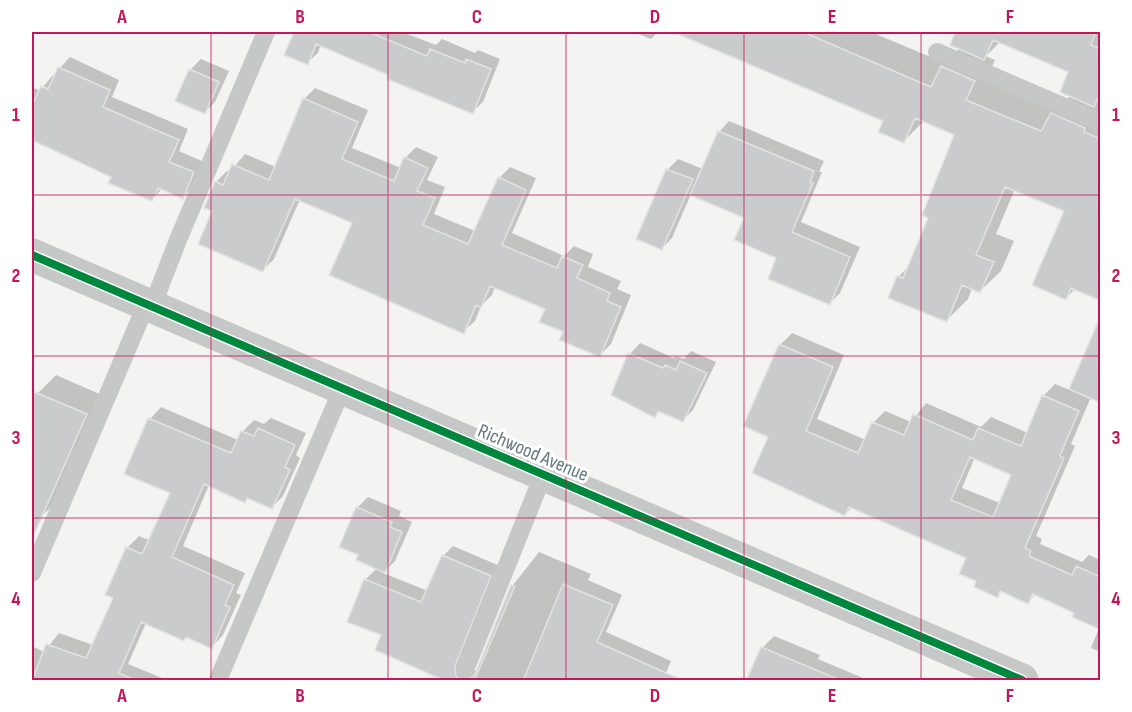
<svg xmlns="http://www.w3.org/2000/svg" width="1132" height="712" font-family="'Sofia Sans Condensed',sans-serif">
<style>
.shadow{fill:#0003;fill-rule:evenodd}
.building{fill:#cacbcc;stroke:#e2e2e2;stroke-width:1.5;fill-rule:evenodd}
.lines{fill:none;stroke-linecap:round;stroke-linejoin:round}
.lane{stroke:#c6c8c8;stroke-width:18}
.street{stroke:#c6c8c8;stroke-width:33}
.cycleway-casing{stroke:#fff;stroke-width:11}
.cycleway{stroke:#00873e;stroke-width:8}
.grid{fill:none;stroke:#c2185b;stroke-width:1.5;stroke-opacity:0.55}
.labels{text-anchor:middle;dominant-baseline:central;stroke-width:6;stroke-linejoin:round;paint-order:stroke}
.street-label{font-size:20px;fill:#667880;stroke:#fff}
.neatline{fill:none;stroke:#c2185b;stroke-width:2}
.grid-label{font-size:20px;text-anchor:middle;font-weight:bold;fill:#c2185b}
</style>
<rect width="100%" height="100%" fill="#f3f3f2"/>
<path class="shadow" d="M296,32H402L436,45L442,39L475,53L478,50L500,59L483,102L472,112L321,44L318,53L307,63L286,54Z
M633,32H658L651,39Z
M675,32H871L945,63L960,48L952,44L957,32H1100V299L1075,289L1066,298V210L1015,189L996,234L1014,241L1001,271L980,291L972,288L968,299L947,320L898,277L910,265L930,217L956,134L924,121L904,141L884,121ZM1000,42L1070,72V96L1057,109L986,79L995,60L986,56Z
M70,57L119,80L112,97L188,129L179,151L204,162L193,187L183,197L163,188L151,200L113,177L34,142L32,147V87L40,91L52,76L55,77L60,68Z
M201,59L229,71L215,102L205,112L190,70Z
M315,88L368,110L352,148L401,168L405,158L416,147L438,157L427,180L445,187L434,214L475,231L499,178L510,167L536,178L512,233L564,256L574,246L593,254L588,267L621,281L617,289L631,295L611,344L600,355L565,331L547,308L495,286L492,295L481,306L475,321L463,332L354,222L300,199L274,259L263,270L214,210L216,182L227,171L230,172L245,154L276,167L304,99Z
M729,121L824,161L819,172H822L801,222L860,247L840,293L830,303L778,257L746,217L691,194L672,238L661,249L667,170L678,159L703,169L719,132Z
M792,333L844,355L817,419L866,440L873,423L885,411L911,422L926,403L981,427L991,417L1028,433L1043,396L1055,384L1070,390L1085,354L1091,397L1071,444L1075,446L1036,536L1042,539L1040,544L1082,562L1089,555L1100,560V652L1091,648L1099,628L1075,612L1036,594L1028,602L1003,591L997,596L978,581L968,557L852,507L845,514L770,436L780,345ZM975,457L1013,474L1000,503L962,488Z
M640,343L674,358L676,356L684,359L691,351L716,362L693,410L683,420L661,410L655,416L613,394L630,354Z
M56,375L104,396L58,500L40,518L32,515V407L37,394Z
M161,407L238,440L242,432L254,420L264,424L271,418L306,433L296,455L300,458L283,496L272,507L248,497L244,501L209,485L183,546L245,573L236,593L241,595L223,635L212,647L146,623L128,664L167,680H32V646L44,652L59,633L93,645L115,597L127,548L139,536L149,540L172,492L150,419Z
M368,497L401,511L399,516L412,522L395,561L383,573L428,591L443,556L453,546L500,566L466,667L478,671L513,585L539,552L591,574L588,580L622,595L606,632L671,661L663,680H446L383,634L365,580L377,568L360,555L357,508Z
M774,636L820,655L818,659L863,678L862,680H748L762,648Z"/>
<path class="building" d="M287,32H369L427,56L430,49L465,63L466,59L491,69L473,114L387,79L388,75L316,44L308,65L284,55L293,34Z
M673,32H803L931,87L941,66L975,81L966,100L1041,131L1051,113L1085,128L1084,132L1101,139V301L1071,288L1066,300L1032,285L1064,211L1005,187L976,255L994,262L980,293L962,285L947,322L888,298L897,276L903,278L928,218L922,215L954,135L915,118L904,143L878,132L883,121Z
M955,32H1096L1091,45L1101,49V92L1094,107L1060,92L1068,72L993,40L984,60L950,45Z
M58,67L110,90L103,107L179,140L169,162L194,172L183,199L158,188L152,201L108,183L111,177L32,140V106L41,86L48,89Z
M189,69L219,82L205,114L175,101Z
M303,98L358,122L342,159L394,181L404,157L428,168L417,191L435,198L423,225L468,244L498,177L526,190L502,245L557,268L562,256L583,265L577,278L610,293L607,301L621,307L600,357L559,340L563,332L539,322L545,309L490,286L481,308L476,305L464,334L329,275L352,223L295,199L263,272L198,244L212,211L204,208L215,181L223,185L232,164L269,180Z
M718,131L814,171L810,182L813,183L792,232L850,257L830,305L768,279L776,258L734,240L744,218L690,195Z
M666,169L693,179L662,250L636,239Z
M1101,315V403L1069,389Z
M779,344L833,367L806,431L858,453L872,422L904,435L913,414L973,440L978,428L1021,446L1042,395L1079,411L1060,456L1064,458L1025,548L1031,551L1029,556L1072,575L1076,566L1101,577V630L1072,617L1074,613L1033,594L1028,604L1000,591L998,598L974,587L976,581L959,574L966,558L849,507L845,516L752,473L768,437L743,426ZM970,457L1011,475L993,517L951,500Z
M628,353L663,368L665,365L676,370L680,361L707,373L683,422L658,411L655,418L611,395Z
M32,391L87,414L32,539Z
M148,418L231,453L241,431L254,436L258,428L295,445L285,467L290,470L272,509L247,498L245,503L204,484L172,557L234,585L225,605L230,607L212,649L186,637L184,641L141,622L119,673L137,681H32L46,644L86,658L113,598L105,595L126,547L142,554L170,493L124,474Z
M356,507L392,522L390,527L402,532L385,573L356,560L358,555L339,547Z
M442,555L491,576L455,666L456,676L461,681H445L375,650L381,635L347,622L364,579L421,602Z
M563,584L613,605L597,642L684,681H523Z
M511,585L515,586L474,681H468L475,674Z
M761,647L840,680L839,681H746Z"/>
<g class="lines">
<path class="lane" d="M937,52L1100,122
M152,307L178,240L266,32
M32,573L146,305
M465,670L543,475
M218,680L342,389"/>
<path class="street" d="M32,255L1022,680"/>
<g class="cycleway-casing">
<path id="cycleway" d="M32,255L1022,680"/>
</g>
<use href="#cycleway" class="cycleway"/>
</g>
<path class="grid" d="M211,32V680M388,32V680M566,32V680M744,32V680M921,32V680M32,195H1100M32,356H1100M32,518H1100"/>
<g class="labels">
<g class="street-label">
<text transform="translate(533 453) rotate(23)">Richwood Avenue</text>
</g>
</g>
<rect width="1132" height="712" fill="none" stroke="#ffffff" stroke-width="66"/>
<rect x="33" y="33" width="1066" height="646" class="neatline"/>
<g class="grid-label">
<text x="122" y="23">A</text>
<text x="300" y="23">B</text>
<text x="477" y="23">C</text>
<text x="655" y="23">D</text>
<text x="832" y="23">E</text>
<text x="1010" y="23">F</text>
<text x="16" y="121">1</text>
<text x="1116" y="121">1</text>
<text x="16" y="282">2</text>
<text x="1116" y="282">2</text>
<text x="16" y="444">3</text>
<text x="1116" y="444">3</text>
<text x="16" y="605">4</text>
<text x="1116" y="605">4</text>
<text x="122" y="702">A</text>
<text x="300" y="702">B</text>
<text x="477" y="702">C</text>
<text x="655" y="702">D</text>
<text x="832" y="702">E</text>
<text x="1010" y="702">F</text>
</g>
</svg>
